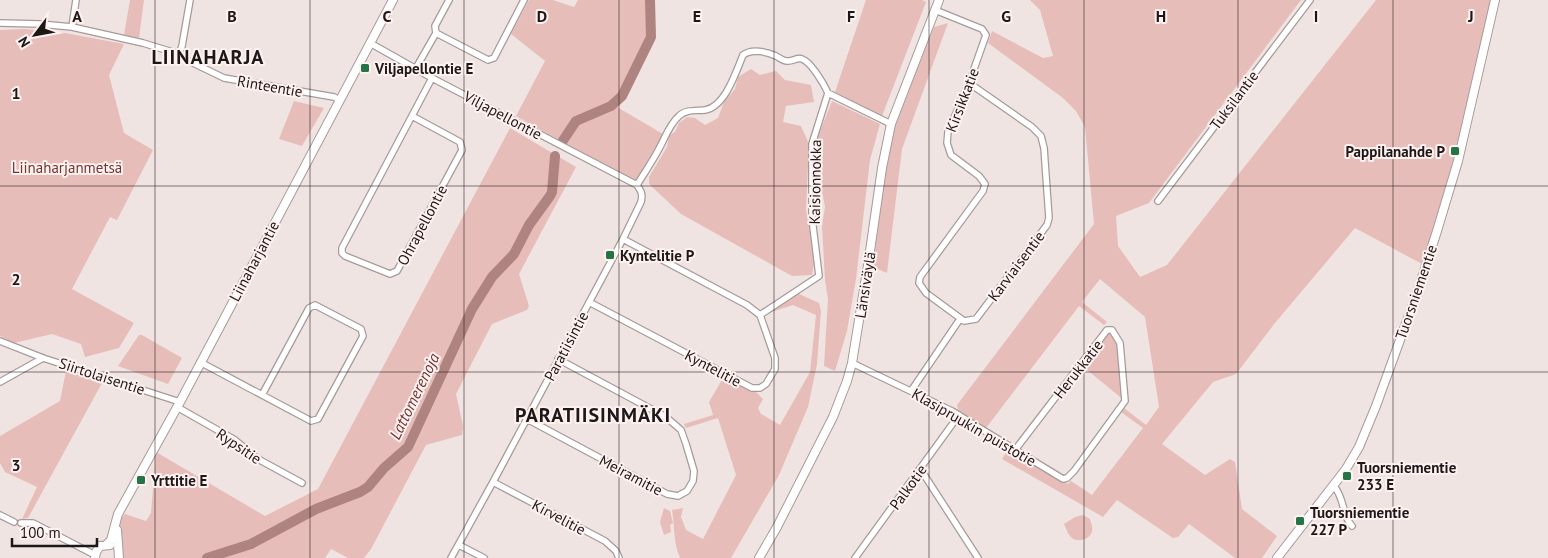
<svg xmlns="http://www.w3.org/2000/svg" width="1548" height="558" font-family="'PT Sans',sans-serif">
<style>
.green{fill:#e7bdb9}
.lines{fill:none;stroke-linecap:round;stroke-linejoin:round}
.river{stroke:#ae8380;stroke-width:10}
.street-casing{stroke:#a69b99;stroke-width:8}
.secondary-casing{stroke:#a69b99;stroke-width:10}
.street{stroke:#fff;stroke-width:5.5}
.secondary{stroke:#fff;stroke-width:8}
.grid{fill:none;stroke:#1d1818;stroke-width:1;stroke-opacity:0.55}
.poi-dot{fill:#257445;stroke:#fef1f0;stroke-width:2}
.labels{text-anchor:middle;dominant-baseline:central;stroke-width:4;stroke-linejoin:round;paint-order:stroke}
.poi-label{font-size:15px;font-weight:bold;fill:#1d1818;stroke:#fef1f0;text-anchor:start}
.street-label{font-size:15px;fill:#1d1818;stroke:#fef1f0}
.park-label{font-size:15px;fill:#703633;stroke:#fef1f0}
.water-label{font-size:16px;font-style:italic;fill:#703633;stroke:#fef1f0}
.district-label{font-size:20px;font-weight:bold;letter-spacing:1px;fill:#1d1818;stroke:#fef1f0}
.grid-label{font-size:16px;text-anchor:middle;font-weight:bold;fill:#1d1818;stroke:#fef1f0;stroke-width:4;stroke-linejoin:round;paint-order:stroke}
</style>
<rect width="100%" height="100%" fill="#f0e4e3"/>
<path class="green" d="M130,0H144L139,38L124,35Z
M529,0H553L574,7L578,0H648C646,10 650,21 649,31C648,45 623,96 611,102C586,116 576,113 560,141L516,116L545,61L511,34Z
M866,0H922L926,2L882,116L835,92Z
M1030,0H1301L1149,203L1116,216L1118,246L1140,277L1167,265L1376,0H1492C1472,89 1451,177 1422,264L1355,228L1275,323L1236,374L1213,382L1162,444L1205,475L1230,459L1235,462L1242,509L1277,536L1262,558H1235L1189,524L1178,537L1173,538L1117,500L1103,517L1002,459L1008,450L1068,484L1071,481L1092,495L1143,428L1121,412L1124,408L1146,425L1159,407L1145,317L1100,279L1082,302L1107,322L1104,325L1079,306L986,428L958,410L957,405L1094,224L1085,127L1076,111L1063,98L988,43L992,31L1043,58L1053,56L1040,10Z
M948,23L902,149L887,273L873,267L887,157L893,129L934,27Z
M25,29L65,33L124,44L109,75L124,133L153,150L117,220L110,217L72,289L134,323L119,348L85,357L81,344L52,334L14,343L0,336V30Z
M751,69L760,75L776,71L785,80L811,85L814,102L786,106L783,122L801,126L809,144L806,210L815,258L812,275L792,276L681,214L649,184V177L667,147L669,135L675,132L679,123L687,117L695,118L705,125L718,118L724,102L735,89L738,77Z
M294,101L324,108L302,146L279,139Z
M832,101L880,124L870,160L856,279L847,331L835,371L824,366L828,299L825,280L822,226L825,207L819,176L817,139Z
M617,107L663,134L639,178L633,180L565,144L578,124Z
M510,128L576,167L519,274L529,306L527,310L492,324L456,394L463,426L462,435L426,445L371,549L364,558H348L331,549L325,558H120L117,523L125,514L146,521L151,513L156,452L265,516L318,489Z
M797,293L819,303L821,311L817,364L808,407L779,475L731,558H680C673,542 675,527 672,510L683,508L681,517L686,530L703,539L736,475L718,418L686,428L684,424L713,415L709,402L723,378L755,391L763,399L758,408L761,414L780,425L810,372L816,315L793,305L765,314Z
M1107,330L1118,337L1125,401L1081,365Z
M139,335H142L182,358L168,384L118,366Z
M66,371L102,383L28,518L22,519L37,487L5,472L0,463V436L60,401Z
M664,508L670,511L673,523L670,525L671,532L664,535L660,522Z
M1083,515L1090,519C1091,523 1093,527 1092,531C1091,539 1078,543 1072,538C1068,535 1066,528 1064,524L1075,517Z"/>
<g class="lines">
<path class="river" d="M562,142L576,121L611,106L622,96L651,37L650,0
M207,558L251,544L316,509L360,492L368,487L384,468L408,447L472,309L492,277L514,254L529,225L550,196L552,192L555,156"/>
<g class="street-casing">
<path id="street" d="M935,10L982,29L986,35L969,83L948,132L947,143L951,155L979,176L985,184L983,191L920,277L919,283L926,293L964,321L976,319L1047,225L1049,218L1044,148L1041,136L1032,127L969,83
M0,23L40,24L72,27L143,43L179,54L189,61L224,78L334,97L340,100
M72,27L76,0
M436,33L435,26L449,0
M370,43L432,78L637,185C641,191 643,194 641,202L623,239L493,482L451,558
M179,54L182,46L190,0
M416,68L436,33L488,60L494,58L524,0
M828,93L891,124
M412,116L460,142L462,150L397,271L390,274L345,256L342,253V248L432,78
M637,185C645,172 654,159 661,145C666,135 670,124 679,116C686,109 696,111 705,110C725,107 736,72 743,55C752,48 767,52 776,56C780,58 783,61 787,61C792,62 797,57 802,59C811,62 824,84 828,93L812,144V218L819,276L760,315
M1158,201L1310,0
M589,302L752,388H760L766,384L775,369V358L760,315L747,305L623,239
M0,341L43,358L180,402
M200,362L311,421L318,419L363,336L361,329L315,305L309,308L262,395
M852,363L952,411L1063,479L1067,478L1074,471L1125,401L1120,343L1112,330H1107L1015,450
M0,382L43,358
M911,391L960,319
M177,407L235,440L258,459L302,483
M527,419L667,494L678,496L687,491L693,481L694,471L686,444L681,430L666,417L558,359
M921,470L978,558
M493,482L605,541L616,551L619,558
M1334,486C1345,499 1342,516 1352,526
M0,515L14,522
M21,523H33L95,555
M459,545L484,558
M855,558L959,415"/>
</g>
<g class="secondary-casing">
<path id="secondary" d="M117,530L119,558
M107,544L111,540L118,514L180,402L393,0
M95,558L96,552L100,546L110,545
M759,558L777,527L833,417L847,381L852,363L868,265L882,168L891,124L939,0
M1277,558L1346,469L1359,447L1376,406L1416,296L1437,231L1458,161L1495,0"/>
</g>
<use href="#street" class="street"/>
<use href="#secondary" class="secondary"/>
</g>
<path class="grid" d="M155,0V558M310,0V558M464,0V558M619,0V558M774,0V558M929,0V558M1084,0V558M1238,0V558M1393,0V558M0,186H1548M0,372H1548"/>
<g class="poi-dot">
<rect x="360" y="63" width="10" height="10" rx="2.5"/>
<rect x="1450" y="146" width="10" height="10" rx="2.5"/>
<rect x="605" y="250" width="10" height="10" rx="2.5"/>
<rect x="1342" y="471" width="10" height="10" rx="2.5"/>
<rect x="136" y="475" width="10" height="10" rx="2.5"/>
<rect x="1295" y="516" width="10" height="10" rx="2.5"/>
</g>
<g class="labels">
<g class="poi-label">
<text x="375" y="68">Viljapellontie E</text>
<text x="1445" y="151" text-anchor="end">Pappilanahde P</text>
<text x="620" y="255">Kyntelitie P</text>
<text x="1357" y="467">Tuorsniementie<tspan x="1357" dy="17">233 E</tspan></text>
<text x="151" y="480">Yrttitie E</text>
<text x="1310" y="512">Tuorsniementie<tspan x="1310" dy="17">227 P</tspan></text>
</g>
<g class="street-label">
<text transform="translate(270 86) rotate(10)">Rinteentie</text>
<text transform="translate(962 100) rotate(-69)">Kirsikkatie</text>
<text transform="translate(1234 100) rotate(-53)">Tuksilantie</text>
<text transform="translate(503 115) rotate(28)">Viljapellontie</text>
<text transform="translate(815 182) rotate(-89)">Kaisionnokka</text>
<text transform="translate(422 225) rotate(-62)">Ohrapellontie</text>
<text transform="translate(254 261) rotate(-62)">Liinaharjantie</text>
<text transform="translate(1016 266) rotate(-53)">Karviaisentie</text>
<text transform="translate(865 285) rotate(-81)">Länsiväylä</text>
<text transform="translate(1416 292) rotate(-71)">Tuorsniementie</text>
<text transform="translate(566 346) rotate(-62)">Paratiisintie</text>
<text transform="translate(713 368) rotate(28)">Kyntelitie</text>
<text transform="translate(1078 369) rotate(-52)">Herukkatie</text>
<text transform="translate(102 376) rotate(18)">Siirtolaisentie</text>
<text transform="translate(974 427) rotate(30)">Klasipruukin puistotie</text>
<text transform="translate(239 446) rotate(34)">Rypsitie</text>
<text transform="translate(631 475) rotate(28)">Meiramitie</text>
<text transform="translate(908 487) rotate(-54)">Palkotie</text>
<text transform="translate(559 517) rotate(28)">Kirvelitie</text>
</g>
<g class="park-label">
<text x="67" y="167">Liinaharjanmetsä</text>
</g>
<g class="water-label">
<text transform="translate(414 396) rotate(-64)">Lattomerenoja</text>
</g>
<g class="district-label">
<text x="208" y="57">LIINAHARJA</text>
<text x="593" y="415">PARATIISINMÄKI</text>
</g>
</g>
<g class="grid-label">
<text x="77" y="22">A</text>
<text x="232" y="22">B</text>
<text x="387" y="22">C</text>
<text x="542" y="22">D</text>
<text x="697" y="22">E</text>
<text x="851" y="22">F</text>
<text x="1006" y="22">G</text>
<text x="1161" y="22">H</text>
<text x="1316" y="22">I</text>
<text x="1471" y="22">J</text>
<text x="16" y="99">1</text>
<text x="16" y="285">2</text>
<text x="16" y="471">3</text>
</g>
<g transform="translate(35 35) rotate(238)" stroke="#fef1f0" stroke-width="4" paint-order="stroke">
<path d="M0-4L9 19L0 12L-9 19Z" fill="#1d1818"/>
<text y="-8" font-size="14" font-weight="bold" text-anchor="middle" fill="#1d1818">N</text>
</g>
<path d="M12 538v8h85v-8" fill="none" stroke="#1d1818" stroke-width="2.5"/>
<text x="20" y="538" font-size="15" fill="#1d1818" stroke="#fef1f0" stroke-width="4" paint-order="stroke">100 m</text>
</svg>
